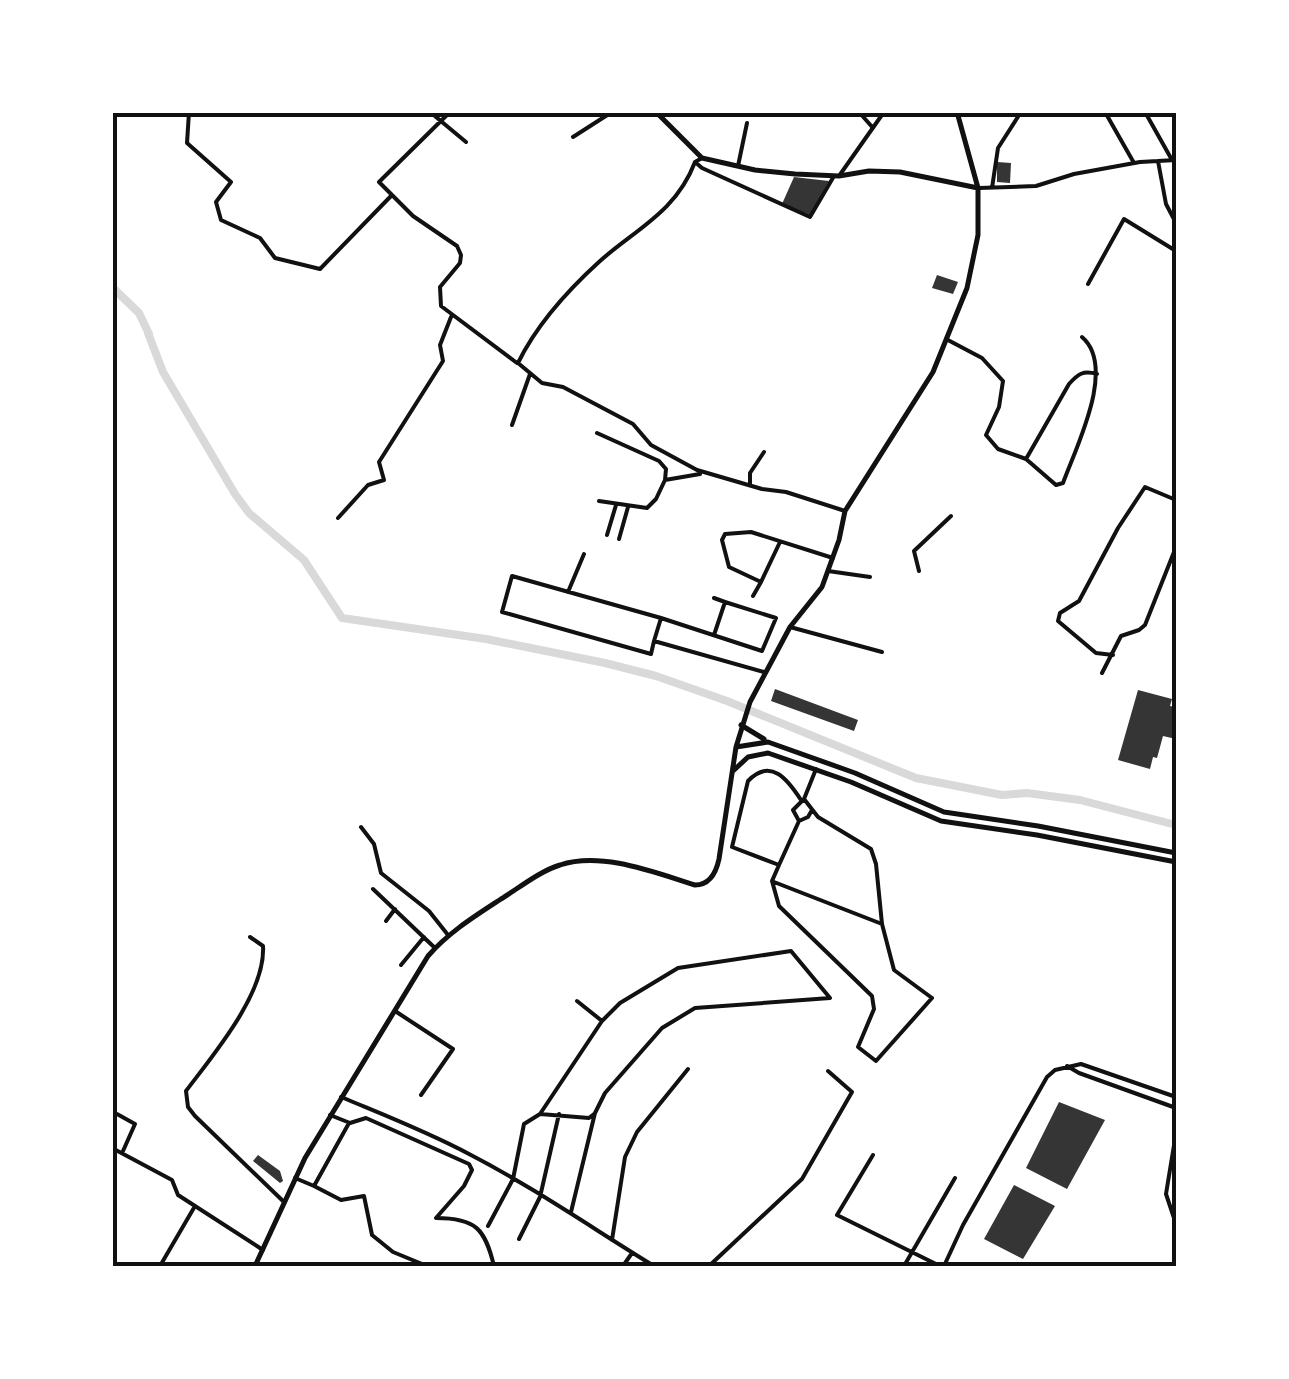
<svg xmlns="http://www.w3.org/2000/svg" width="1289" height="1379" font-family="'Open Sans',sans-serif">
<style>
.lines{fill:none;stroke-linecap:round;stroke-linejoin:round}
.canal{stroke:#d9d9d9;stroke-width:8}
.building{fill:#353535}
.minor{stroke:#111;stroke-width:4}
.secondary{stroke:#111;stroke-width:5}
.neatline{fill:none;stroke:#111;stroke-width:4}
</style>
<rect width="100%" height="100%" fill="#fff"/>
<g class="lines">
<path class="canal" d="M112,287L139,313L149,334
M148,333L163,372L235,494L249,513L304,560L342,618L486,639L605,663L656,676L727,701L916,778L1002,795L1027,793L1080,800L1176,825"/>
</g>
<path class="building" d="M997,162L1011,163L1010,183L997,182Z
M794,177L829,181L810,215L782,204Z
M937,275L958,282L953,294L932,288Z
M775,689L858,720L854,731L771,701Z
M1138,690L1172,699L1170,706L1176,707V739L1163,736L1157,758L1153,757L1150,769L1118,760Z
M1059,1102L1105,1120L1067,1189L1026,1168Z
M258,1155L280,1171L283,1181L280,1183L253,1161Z
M1014,1185L1055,1206L1023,1259L984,1239Z"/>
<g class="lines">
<path class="minor" d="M189,112L187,143L231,182L216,202L221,220L260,238L275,258L320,269L391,196
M430,112L466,142
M450,112L379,182L413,216L457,246L461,255L460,263L440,287L441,306L517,363
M859,112L873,128
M1105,112L1134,163
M1145,112L1172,160
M573,137L612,112
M702,158L695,162L702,168L810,217L834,176
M1158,161L1166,204L1176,223
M695,162C676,212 636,229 600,261C568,290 537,324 518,363L542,383L563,387L633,424L651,445L697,470L762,489L786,492L845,511
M738,166L747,123
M839,176L884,112
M979,188L1036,186L1074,174L1140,162L1176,160
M992,188L998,148L1021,112
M1088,284L1124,219L1176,251
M946,339L982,358L1003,381L999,407L986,435L998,449L1026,459L1056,485L1063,483C1076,447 1117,367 1082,337
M512,425L530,374
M597,433L659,461L666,469L665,480L700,474
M1026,459L1069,384C1078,374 1083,370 1097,374
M750,485V473L764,452
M599,501L647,508L656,499L665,480
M338,518L368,485L384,480L379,462L443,361L440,345L451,317
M607,535L616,505
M619,539L628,507
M780,542L761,582L729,567L722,540L725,534L751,532L833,558
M828,571L870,577
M919,571L914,551L951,516
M568,592L584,554
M753,596L761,582
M714,598L725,602
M661,618L762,651L776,618L725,602L714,635
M790,627L882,652
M654,641L651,654L502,612L512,576L661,618L654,641L764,672
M1113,655L1096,653L1058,621L1060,613L1079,601L1118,528L1145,487L1176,500
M1102,673L1121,636L1139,630L1145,625L1176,547
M801,800C788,780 771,757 748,781L732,847L779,865L772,881L779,906L872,996L874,1009L858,1047L876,1061L932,998L894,970L882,924L876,864L871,849L818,817L804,799
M799,821L808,817L812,810
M361,827L374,844L381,873L429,911L448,935
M779,865L799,821L793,810L804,799L816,769
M774,882L882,924
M373,889L435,948
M386,921L395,909
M250,937L263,946C266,993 213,1055 186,1091L188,1107L195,1116L284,1202
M401,965L424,937
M577,1001L602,1021
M395,1011L453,1049L421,1095
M1067,1066L1079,1073L1176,1108
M341,1097C384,1115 428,1132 469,1154C533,1187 592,1228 654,1266
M117,1114L135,1124L123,1151
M540,1114L589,1118L594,1114
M330,1115L350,1123L366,1118L469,1164L472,1170L464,1186L436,1218C476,1218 485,1229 494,1266
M349,1123L314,1186L341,1200L364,1196L372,1235L393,1252L427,1266
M1176,1133L1166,1194L1176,1224
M112,1148L172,1180L178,1195L263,1250
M873,1155L837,1215L940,1266
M295,1178L314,1186
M571,1212L595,1113L605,1093L662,1028L695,1008L830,998
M488,1226L513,1179L524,1124L540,1114L602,1021L620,1003L678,968L791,951L830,998
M519,1239L540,1197L559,1114
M612,1240L625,1157L637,1132L688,1069
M160,1266L195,1206
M623,1266L632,1253
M709,1266L802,1179L852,1092L828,1071
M904,1266L955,1178
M944,1266L963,1225L1047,1077L1055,1070L1081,1064L1176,1097"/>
<path class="secondary" d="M656,112L702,158L755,170L795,174L839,176L869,171L900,172L978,188
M741,725L764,739
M736,747L768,742L855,773L944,812L1038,826L1176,853
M733,771L748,757L768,753L851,782L941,821L1037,835L1176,862
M255,1266L305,1158L428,956C449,932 475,916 501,899C519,888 540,871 560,865C602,851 656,873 695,885C710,885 716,873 719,859L736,747L750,702L790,627L822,587L839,540L845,511L933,372L967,288L978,235V188L957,112"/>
</g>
<rect width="1289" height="1379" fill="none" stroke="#ffffff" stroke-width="230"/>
<rect x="115" y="115" width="1059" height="1149" class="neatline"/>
</svg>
